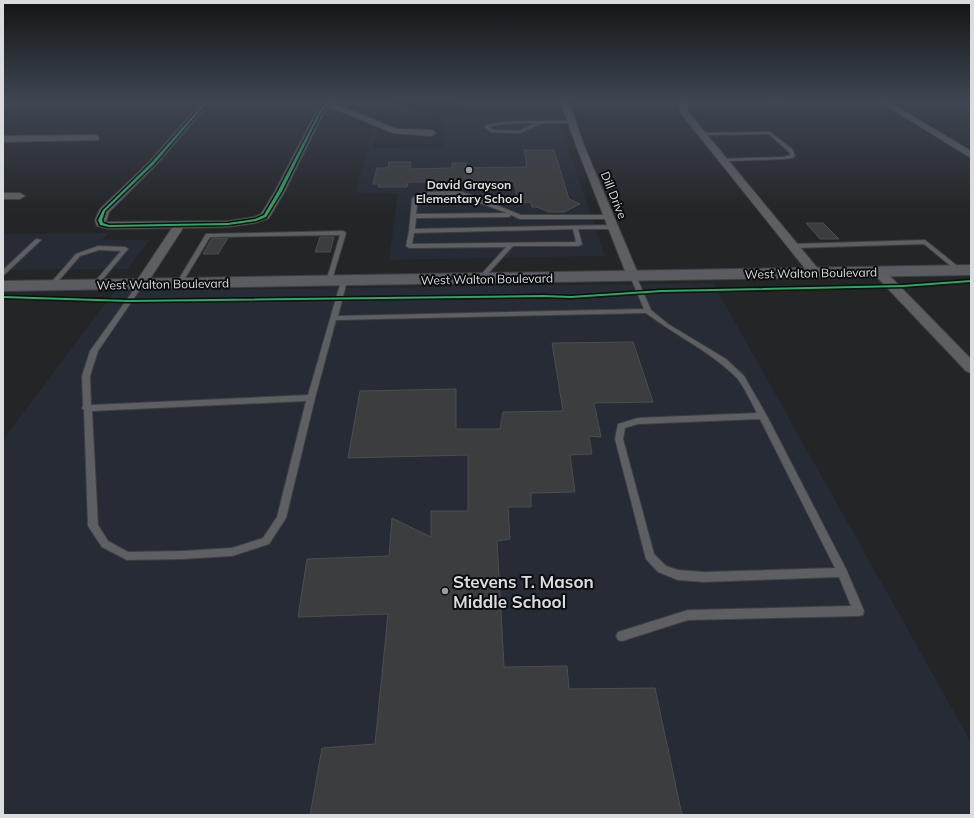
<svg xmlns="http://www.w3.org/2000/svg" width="974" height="818" font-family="Mulish,sans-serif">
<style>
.built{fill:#262b35}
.water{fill:#0f1004}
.building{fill:#3c3d3f;stroke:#4b4d4f}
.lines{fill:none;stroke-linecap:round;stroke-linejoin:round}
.service-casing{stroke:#3e3f41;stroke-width:2}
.minor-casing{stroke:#3e3f41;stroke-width:2}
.secondary-casing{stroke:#3e3f41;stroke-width:2}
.service{fill:#5e5f62;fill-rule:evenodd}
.minor{fill:#5e5f62;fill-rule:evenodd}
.secondary{fill:#5a5c62;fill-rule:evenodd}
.cycleway-casing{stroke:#0c0d0f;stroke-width:3}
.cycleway{fill:#26ab63;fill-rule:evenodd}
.poi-dot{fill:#9a9c9f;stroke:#0c0d0f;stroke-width:1.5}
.labels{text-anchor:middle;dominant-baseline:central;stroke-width:4;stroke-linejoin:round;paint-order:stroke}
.far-poi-label{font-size:12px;font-weight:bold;fill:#dadcdf;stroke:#0c0d0f}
.far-street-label{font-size:12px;fill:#dadcdf;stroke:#0c0d0f}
.near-poi-label{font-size:17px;font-weight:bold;fill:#dadcdf;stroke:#0c0d0f;text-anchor:start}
</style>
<rect width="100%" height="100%" fill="#232527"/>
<path class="built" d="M557,116L605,256L389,260L398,193H356L374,124L378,125L373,148L443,147L444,117Z
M109,233L102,240H150L127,269L3,270V234Z
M713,283L971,742V815H3V440L115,291Z"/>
<path class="water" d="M386,100C402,100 454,98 465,105L467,109L465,111C439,115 410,110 386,100Z"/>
<path class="building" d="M524,150H554L569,199L580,204L564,212H549L537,207H532L531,202L518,203L514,181L408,182L407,187H378L379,184H373L377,168H388L389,162H411L410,169L452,168V163H466V168L527,167Z
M806,223H823L839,239H820Z
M320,237H334L330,252H315Z
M212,238H228L218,254H203Z
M633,342L653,402L594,403L601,437L589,436L592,454L570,455L575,492L531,493V507H508L510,539L497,541L504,667L567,666L569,689L655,688L682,815H310L322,748L375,744L388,614L298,617L307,559L389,556L392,518L431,537V511H468V455L348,458L360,391L456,389V429H500L503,412L563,411L552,343Z"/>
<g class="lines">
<g class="service-casing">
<path id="service" d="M528,121H572L574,122L572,123H542L520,133L492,132L485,128L486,125L504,122ZM536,123L519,131L493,130L489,127L504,124Z
M770,132L792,149L795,156L792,158L783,159L724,161L722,160V159L783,157L791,155L788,151L769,134L702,135L700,134L702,133Z
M458,191L471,195L521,215H609L612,217L609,219H520L511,215L509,217L416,218L415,229L613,225L616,227L613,229H578L582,244L579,246H513L482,280L480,281L477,279L478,278L506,247L409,248L406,246L409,231L412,199C419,189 446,192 458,191ZM423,195H458L507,213L416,214L418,199ZM573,229L576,242L412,244L414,233Z
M343,231L346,233L331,283H327L326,282L340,235L210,237L181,285H177L176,284L206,234Z
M36,239L41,240L5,274L3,275V270Z
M925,240L961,269V271H957L924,244L793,248L790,246L793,244Z
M98,246L125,247L128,249L97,286L95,287L92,285L121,251L99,250L80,256L53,287H49V285L76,254Z
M633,274L636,276L651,310L668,324L726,359L744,376L767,416L846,569L864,611L863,615L859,616L688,620L622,641L618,640L616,636L618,632L688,610L851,606L839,577L704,582L678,580L658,572L646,559L615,439L618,424L638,418L757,413C751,402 745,388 737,378C713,353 675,335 646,313L336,320L315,398L286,518L269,544L266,545L232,556L182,559L127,560L102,547L88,526L84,410L82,408L83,406L82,376L90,351L138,284L140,283L143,285L98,351L90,376L91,405L308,395L341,281L344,279L347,281L338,316L644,309L630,276ZM306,401L277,517L263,538L232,548L182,551L128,552L108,541L98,525L92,411ZM760,419L835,568L704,572L678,570L666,566L654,554L623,439L625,428L638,424Z"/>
</g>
<g class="minor-casing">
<path id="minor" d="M204,100H212L156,165L109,212L106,222L228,221L254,217L261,214L275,191L314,116L320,106L324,104L316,100H326L397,129L432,130L436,133L432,136L393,133L330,107L326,109L322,116L285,191L269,218L256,223L228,227L183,228L144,288H136L134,285L172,228L109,229L97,226L95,220L100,209L150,161Z
M560,100H568L585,148L639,276L637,279H629L627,276L577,148Z
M684,100H692L687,109L689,113L819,270L821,273L819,276H811L683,116L679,109Z
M766,100H780L788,103L784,105L767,102Z
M877,100H886L971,151V158Z
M95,135L98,136L99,138L98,140L3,142V136Z
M3,193H20L25,196L20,199H3Z
M879,268L883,269L971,359V373L966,371L875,275L873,272L875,269Z"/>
</g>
<g class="secondary-casing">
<path id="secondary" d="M971,265V275L3,291V281Z"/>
</g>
<use href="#service" class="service"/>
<use href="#minor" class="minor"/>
<use href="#secondary" class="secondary"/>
<g class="cycleway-casing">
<path id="cycleway" d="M207,100H209L154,164L105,211L102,220L103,223L109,225L228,223L255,219L264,215L278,191L317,116L322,107L328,103L330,104L324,108L319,116L282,191L266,217L256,221L228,225L109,227L100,225L98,220L103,210L152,162Z
M971,280V282L903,287L662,292L571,298L543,297L128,302L3,298V296L128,300L543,295L571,296L662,290L903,285Z"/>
</g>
<use href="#cycleway" class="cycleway"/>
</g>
<linearGradient id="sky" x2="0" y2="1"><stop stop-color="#131415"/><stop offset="0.47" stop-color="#3f4652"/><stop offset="1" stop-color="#3f4652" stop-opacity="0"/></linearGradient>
<rect width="974" height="214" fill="url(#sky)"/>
<g class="poi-dot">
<circle cx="469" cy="170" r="4"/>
<circle cx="445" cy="591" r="4"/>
</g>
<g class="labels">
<g class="far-poi-label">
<text x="469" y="184">David Grayson<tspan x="469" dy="14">Elementary School</tspan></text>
</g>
<g class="far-street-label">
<text transform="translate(614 195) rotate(68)">Dill Drive</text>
<text transform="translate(811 273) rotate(-1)">West Walton Boulevard</text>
<text transform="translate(487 279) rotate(-1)">West Walton Boulevard</text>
<text transform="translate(163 284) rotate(-1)">West Walton Boulevard</text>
</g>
<g class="near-poi-label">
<text x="453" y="581">Stevens T. Mason<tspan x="453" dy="20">Middle School</tspan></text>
</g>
</g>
<rect width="974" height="818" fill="none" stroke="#dadcdf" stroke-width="8"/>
</svg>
